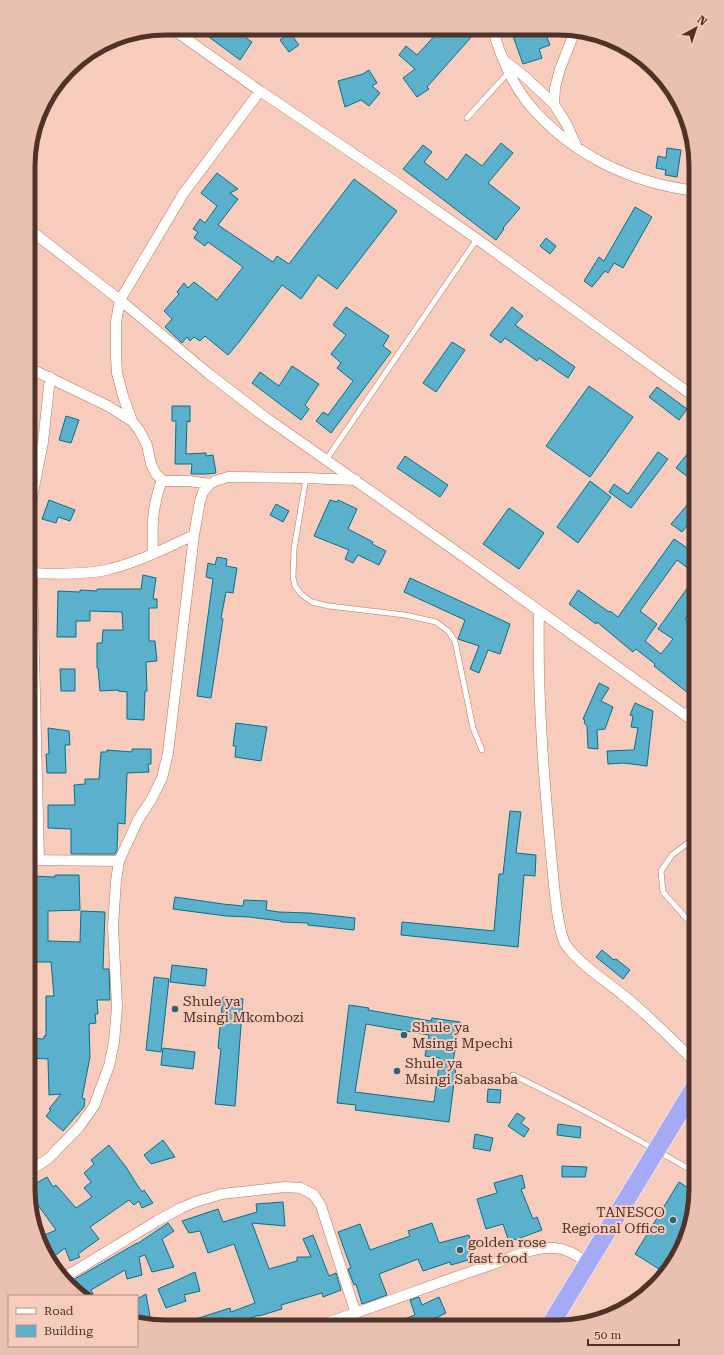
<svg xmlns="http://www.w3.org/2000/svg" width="724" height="1355" font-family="'Roboto Serif',serif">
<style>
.building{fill:#5bb1cc;stroke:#047089;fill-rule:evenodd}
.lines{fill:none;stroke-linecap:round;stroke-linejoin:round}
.lane-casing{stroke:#ba775f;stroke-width:6}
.street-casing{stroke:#ba775f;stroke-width:11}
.highway-casing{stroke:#fff;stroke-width:19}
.lane{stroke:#fff;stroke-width:5}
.street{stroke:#fff;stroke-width:10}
.highway{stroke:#a5aaf5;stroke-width:18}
.poi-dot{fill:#24667a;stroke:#f8ccbc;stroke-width:1.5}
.labels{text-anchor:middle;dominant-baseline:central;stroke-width:4;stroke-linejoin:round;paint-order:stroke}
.poi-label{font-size:14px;fill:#4f3228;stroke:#f8ccbc;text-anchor:start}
.rim{fill:none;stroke:#4f3228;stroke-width:5}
</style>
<rect width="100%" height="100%" fill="#f8ccbc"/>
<path class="building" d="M216,28L253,29L246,38L252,42L240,60L209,37Z
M440,30H467L473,35L427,87L429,89L417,97L403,78L415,69L399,55L406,46L417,55Z
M529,30H544L550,45L539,49L542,58L523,64L513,36Z
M290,33L299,45L289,52L280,40Z
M369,70L377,83L372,86L380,93L369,106L361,100L345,107L338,81L363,74Z
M501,143L513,153L488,183L520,208L503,228L504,229L496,240L403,169L423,145L432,152L424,162L447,180L466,154L482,166Z
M667,148L681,150L677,177L665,175L666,170L656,168L658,156L666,158Z
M217,173L238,189L230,193L238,199L218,225L273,262L277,256L289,264L354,179L397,211L337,289L318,275L301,299L282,285L239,342L228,355L205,336L200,341L194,337L190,341L187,337L182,343L165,327L172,319L164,311L179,294L177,292L184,283L188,288L194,282L217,300L243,267L208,242L205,246L194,238L198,232L193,229L200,219L205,223L217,206L201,193Z
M635,207L652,217L623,268L614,263L608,273L605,271L592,287L584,281L599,257L604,261Z
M546,238L556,246L550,254L540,246Z
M346,307L389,336L383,346L391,352L331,433L316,421L323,412L328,415L353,381L337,368L341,363L331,354L346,335L333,325Z
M512,307L523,316L515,325L575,367L568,378L539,358L537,361L505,338L501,343L490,335Z
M452,342L465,350L436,392L423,383Z
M292,366L319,384L305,405L309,409L301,420L252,383L260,372L279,386Z
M589,386L633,417L590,477L546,446Z
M657,387L687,409L679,420L649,397Z
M172,406H190V422L187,421L186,454L206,453V456L213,455L216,473L208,474H191L192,464H175L176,421H172Z
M66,416L79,420L71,443L59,440Z
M696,443V483L676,468Z
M658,452L668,459L631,508L609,492L614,484L628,494Z
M405,456L448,485L440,497L397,468Z
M590,481L611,497L578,543L557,527Z
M49,500L75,510L70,521L58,517L56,523L42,519Z
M330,500L337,502L338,500L357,509L348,529L373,542L372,544L386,551L379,565L358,555L353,563L345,559L349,550L314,536Z
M276,504L289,511L283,522L270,515Z
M688,504L696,510V515L682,532L671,524Z
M509,508L544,533L519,569L483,544Z
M674,539L696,554V574L677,560L640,611L657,624L645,641L661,654L673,639L658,629L696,576V603L685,619L696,628V696L693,697L654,666L655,664L636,649L633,652L597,622L596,624L569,604L578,590L609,612L610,611L618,617Z
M217,557L227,559L226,566L237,568L233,593L226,592L221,618L223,619L211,698L197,696L213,579L206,577L208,563L215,565Z
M143,575L156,578L153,599H157V608H149V641H155L157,661L146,662L147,691H145L144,720L127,719V692L118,691V690L100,691L98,668H97V643H102L103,630H123L122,612L90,611V621H76V637H57L58,591L80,592V590L97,591V589H141Z
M410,578L510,624L500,654L488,650L479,673L470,669L479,646L458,639L465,620L404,592Z
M60,669H75V691H61Z
M599,683L609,688L601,701L613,707L605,729L597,730L598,749L588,748L587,726L584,723L585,720L583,719Z
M635,703L653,711L647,766L624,763L608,764L607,751L634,750L638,728L631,727L633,716L630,715Z
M236,723L267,727L261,761L235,757L236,746H233Z
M48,728L69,731L70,745H65L66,773H47L46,754H49Z
M132,749H151V764H148L149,772L127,773L125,824L118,823L117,850L115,854H71V829L48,828V805H75L74,785L85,784V779H99L101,752H107V750L132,752Z
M510,811L521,812L516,853L536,855L535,876L524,875L518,947L401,935L402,922L494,931L499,874H503Z
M55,875H79L80,910L48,911V941L80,942L81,911L105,912L103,969H109L110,1000H97L98,1014H95L96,1023L89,1024L90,1057L82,1098L85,1099L84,1107L63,1131L46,1116L51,1110L49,1109L61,1094L49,1095L48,1059L28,1058V1038L44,1039V1036H46V996H54L51,962H28V876L55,877Z
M175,897L223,904L243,906L244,900L267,901L266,910L279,912L309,913L355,918L354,930L308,925V923L281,922V921L249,917L226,916L173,909Z
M602,950L614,960L616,959L630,970L623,979L596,957Z
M172,965L207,969L205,986L170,982Z
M154,977L169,979L161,1052L146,1050Z
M223,997L243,999L235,1106L215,1104L221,1049L218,1048Z
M349,1005L369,1008L368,1010L431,1021L432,1018L460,1022L452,1067H456L449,1122L355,1110L356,1105L337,1103ZM366,1024L429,1035L425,1056L440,1058L434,1102L355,1092Z
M163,1048L195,1052L193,1069L161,1065Z
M488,1089L501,1090L500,1103L487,1102Z
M517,1113L525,1118L521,1123L529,1129L524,1137L508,1126Z
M558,1124L581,1127L580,1138L557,1135Z
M475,1134L493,1138L490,1151L473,1148Z
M163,1140L175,1157L151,1164L144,1155Z
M109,1145L126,1167L136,1183L142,1192L144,1190L153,1203L142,1208L139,1201L134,1205L129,1200L90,1227L99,1239L78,1254L80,1257L70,1261L65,1248L52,1258L44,1246L40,1237L56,1230L33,1198L30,1200L28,1188L47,1177L53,1187L56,1185L76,1208L92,1197L84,1188L91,1182L84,1173L94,1164L91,1160Z
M562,1166L587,1167L585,1177H562Z
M522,1175L525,1188L521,1189L533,1219L537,1217L542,1230L509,1242L503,1224L486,1229L477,1199L497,1193L494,1183Z
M679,1182L696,1193V1198L686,1242L667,1274L635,1254Z
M283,1202L285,1226L252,1223L269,1269L297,1261V1257H311L303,1239L313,1235L329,1276L336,1273L341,1290L323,1297L322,1293L281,1305L282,1309L259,1316V1315L229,1326H180V1324L230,1308L231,1312L255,1303L234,1244L208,1253L200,1231L189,1233L182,1221L218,1209L223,1222L257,1212L256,1204Z
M168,1223L174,1231L162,1239L174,1267L152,1272L145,1255L139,1257L142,1275L127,1279L125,1270L91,1290L94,1296H80L75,1293L68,1283L137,1243V1244Z
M432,1223L439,1243L469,1235L475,1258L451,1265L450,1262L423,1271L418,1259L379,1274L387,1295L362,1304L356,1284L354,1285L348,1269L351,1268L338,1232L360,1224L370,1250L410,1236L408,1231Z
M195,1272L200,1291L184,1295L186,1301L166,1308L158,1289Z
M146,1294L150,1316L137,1319V1299Z
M419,1297L422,1305L439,1297L446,1313L427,1322L429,1327L386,1326L415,1315L410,1300Z"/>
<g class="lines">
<g class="lane-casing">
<path id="lane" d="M467,118L509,72
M326,460L477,239
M306,478L294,549L293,577L295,586L301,594L312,602L329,606L405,615L436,622L448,631L455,641L473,728L482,750
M684,714L696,700
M696,924L687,919L663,892L661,871L672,855L688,843H696
M513,1075C575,1105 636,1138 696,1173"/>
</g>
<g class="street-casing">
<path id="street" d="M171,28L260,91L394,181L477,239L696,398
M493,30C500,55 511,81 527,102C570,154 630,183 696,191
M575,31L560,69L555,88L554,104L567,125L576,145
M506,62L524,76L554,104
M29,229L120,300L209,374L265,417L450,547L696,723
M29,368L108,406L132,421L139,430L147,445L151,464L156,474L162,480L165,481H189L210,484
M132,421L123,396L117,373L116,357V322L120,300L183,194L260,91
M29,513L43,442L50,377
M153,554C152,525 152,507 162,480
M29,573C52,574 83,575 106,570C137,563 166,548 194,535
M32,573L39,859
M539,611C537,695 544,781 552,865C554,883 557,931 566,945C577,962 607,982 623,995C649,1016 673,1040 696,1063
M28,860L119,861
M28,1172L49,1158L80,1126L94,1106L109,1066L114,1042L117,1007L113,926L116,881L119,861L138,820L151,800L162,778L168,753L194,535L200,501L203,492L210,484L215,481L228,477L306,478L356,480
M65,1277L157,1221L181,1208L195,1202L222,1194L285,1187L301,1188L314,1195L321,1206L356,1314
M316,1326C375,1308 432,1284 491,1265C509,1258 536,1246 555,1248C569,1249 577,1256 588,1263"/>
</g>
<g class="highway-casing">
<path id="highway" d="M549,1327L696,1085"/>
</g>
<use href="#lane" class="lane"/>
<use href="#street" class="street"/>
<use href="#highway" class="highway"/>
</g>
<g class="poi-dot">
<circle cx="175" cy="1009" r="4"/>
<circle cx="404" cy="1035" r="4"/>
<circle cx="397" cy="1071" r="4"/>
<circle cx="673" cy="1220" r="4"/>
<circle cx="460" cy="1250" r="4"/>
</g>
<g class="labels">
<g class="poi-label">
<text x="183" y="1001">Shule ya<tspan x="183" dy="16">Msingi Mkombozi</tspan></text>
<text x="412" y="1027">Shule ya<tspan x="412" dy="16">Msingi Mpechi</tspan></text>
<text x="405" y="1063">Shule ya<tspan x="405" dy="16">Msingi Sabasaba</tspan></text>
<text x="665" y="1212" text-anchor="end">TANESCO<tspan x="665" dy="16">Regional Office</tspan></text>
<text x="468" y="1242">golden rose<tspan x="468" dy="16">fast food</tspan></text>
</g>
</g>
<path d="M0 0H724V1355H0ZM166 35H558A131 131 0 0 1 689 166V1189A131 131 0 0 1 558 1320H166A131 131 0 0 1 35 1189V166A131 131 0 0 1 166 35Z" fill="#eac0b0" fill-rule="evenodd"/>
<path class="rim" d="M166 35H558A131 131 0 0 1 689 166V1189A131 131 0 0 1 558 1320H166A131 131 0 0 1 35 1189V166A131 131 0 0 1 166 35Z"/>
<rect x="8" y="1295" width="130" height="52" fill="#f8ccbc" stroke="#b48e81"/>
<rect x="16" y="1308" width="20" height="6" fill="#ffffff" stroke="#b48e81"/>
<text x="44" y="1315" font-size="12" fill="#4f3228">Road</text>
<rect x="16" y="1325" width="20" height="12" fill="#5bb1cc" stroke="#b48e81"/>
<text x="44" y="1335" font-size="12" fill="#4f3228">Building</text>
<g transform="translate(696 28) rotate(40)" stroke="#f8ccbc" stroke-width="3" paint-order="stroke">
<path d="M0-3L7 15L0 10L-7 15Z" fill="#4f3228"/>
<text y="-6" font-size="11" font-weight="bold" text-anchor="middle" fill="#4f3228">N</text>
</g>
<path d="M588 1339v6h91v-6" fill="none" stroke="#4f3228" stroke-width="2"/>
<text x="594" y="1339" font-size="12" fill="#4f3228" stroke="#f8ccbc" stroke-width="3" paint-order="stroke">50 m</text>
</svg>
